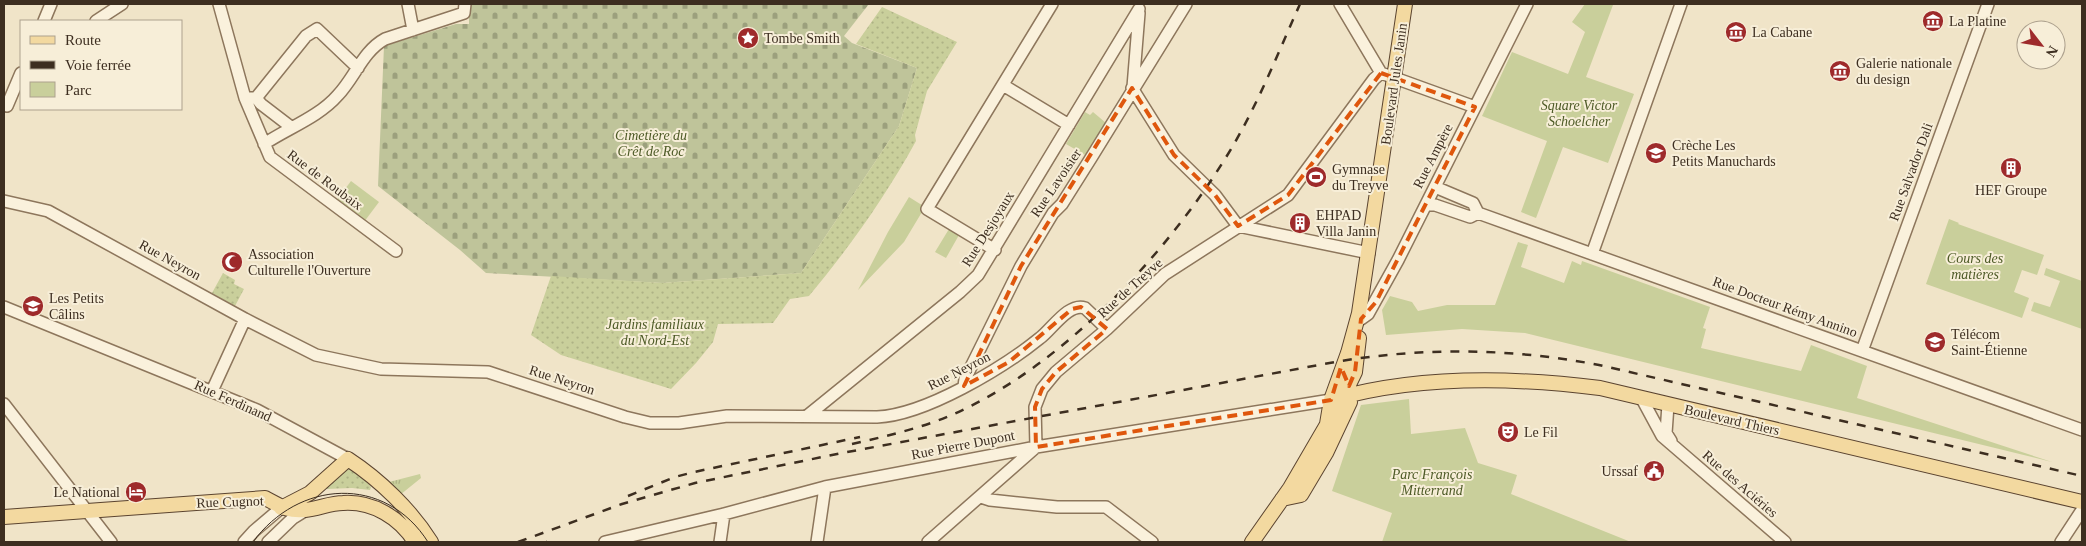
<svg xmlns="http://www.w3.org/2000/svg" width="2086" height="546" font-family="Georgia,serif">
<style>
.grass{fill:url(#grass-tufts)}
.cemetery{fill:url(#cemetery-stones)}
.park{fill:#c9cf9b}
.garden{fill:url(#garden-dots)}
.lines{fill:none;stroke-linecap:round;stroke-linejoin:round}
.minor-casing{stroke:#8d765c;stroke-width:14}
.major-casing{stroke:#5b4430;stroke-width:16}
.minor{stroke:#faf1dc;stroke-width:11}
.major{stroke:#f3d9a0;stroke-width:14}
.tram{stroke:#3d2e20;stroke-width:1}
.rail{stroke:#3d2e20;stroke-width:2.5;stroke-dasharray:9 9;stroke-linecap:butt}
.marked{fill:none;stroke:#df570d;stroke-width:4;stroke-dasharray:10 6;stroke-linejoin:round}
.labels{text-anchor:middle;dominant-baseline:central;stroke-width:4;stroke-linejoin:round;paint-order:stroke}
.poi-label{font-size:14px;fill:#3d2e20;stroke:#f7eed8;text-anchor:start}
.street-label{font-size:14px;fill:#3d2e20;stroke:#f7eed8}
.park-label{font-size:14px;font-style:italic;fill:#4d5a26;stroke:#f7eed8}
</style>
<defs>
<pattern id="grass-tufts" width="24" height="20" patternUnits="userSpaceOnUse" patternTransform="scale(1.25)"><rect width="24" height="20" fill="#c9cf9b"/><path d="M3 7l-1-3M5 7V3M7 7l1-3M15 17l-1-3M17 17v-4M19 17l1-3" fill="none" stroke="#aeb285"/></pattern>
<pattern id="cemetery-stones" width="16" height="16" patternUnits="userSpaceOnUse" patternTransform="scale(1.25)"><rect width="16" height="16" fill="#bfc49a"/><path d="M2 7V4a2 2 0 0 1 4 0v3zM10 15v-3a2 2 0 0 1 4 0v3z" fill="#9ca07d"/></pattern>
<pattern id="garden-dots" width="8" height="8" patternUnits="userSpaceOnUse" patternTransform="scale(1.25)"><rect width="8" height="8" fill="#c9cf9b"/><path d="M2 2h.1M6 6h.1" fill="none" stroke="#aeb285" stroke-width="1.8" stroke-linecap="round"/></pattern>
</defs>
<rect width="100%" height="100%" fill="#f0e4c8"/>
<path class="grass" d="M420,474L421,478L400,495L389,482Z"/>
<path class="cemetery" d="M469,4H869L844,36L852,43L917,68L899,126L801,273L662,283L486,273L460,250L378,186L384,46L456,24H469Z"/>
<path class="park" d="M1585,4L1613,5L1586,77L1634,94L1608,163L1563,147L1536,218L1521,212L1547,141L1482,116L1512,52L1568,74L1585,32L1572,22Z
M1085,112L1090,115L1093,112L1106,123L1085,155L1066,144Z
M351,181L379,202L364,222L336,201Z
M909,197L925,207L904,242L858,290L888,232Z
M1949,219L1959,223L1958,224L2044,255L2037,275L2022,270L2014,292L2029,298L2022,318L1926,284Z
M949,229L959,235L946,258L935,252Z
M1518,242L1528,245L1521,267L1564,283L1572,261L1581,265L1582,261L1710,307L1703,328L1706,329L1701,348L1801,371L1811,345L1867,366L1857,398L2052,462L1525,333L1462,329L1386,335L1382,310L1390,296L1412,302L1418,311L1447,305H1495Z
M2046,268L2082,281V329L2031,311L2034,302L2050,307L2060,281L2044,275Z
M1409,399L1411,434L1465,428L1478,463L1517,475L1511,494L1631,542H1382L1392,513L1332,491L1361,405Z"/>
<path class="garden" d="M882,7L957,42L927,91L915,135L916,141C886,196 849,248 809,296L790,299L773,323L718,324L713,342L696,363L671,389L561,355L531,335L551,276L662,283L801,273L899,126L917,68L856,44Z
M223,273L235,280L234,284L244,289L235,306L212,293Z
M349,468C358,469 365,479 371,487L370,490L352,488L326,489V486L343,470Z"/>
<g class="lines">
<g class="minor-casing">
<path id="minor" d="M219,4L245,98L270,157L396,251
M408,4L413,30
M1340,4L1381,73L1475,107
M44,21L51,4
M96,21L122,4
M1003,85L1069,125
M1133,87L1139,13
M1132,88L1174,155L1215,195L1238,226
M245,98H256L306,36L317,29L358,68
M256,98L261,104L291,127
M7,106L21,73
M264,144C288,128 319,117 338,95C355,77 363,51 385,39L464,13L465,4
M1435,187L1473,203L1478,213L2082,430
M4,201L48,211L245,319L316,355L381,369L488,372L625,417L650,423H679L727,416L877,417C925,415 1003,368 1040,338C1052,329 1069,302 1085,308L1107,329
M1426,205H1435L1470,217L1478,213
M1238,226L1369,253
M995,250L927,209L1052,4
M1592,254L1681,4
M4,307L257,410L348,459
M1361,319L1368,314L1398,260L1527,4
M1862,351L1988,4
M964,386L965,379L1021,266L1053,213L1062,204L1091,158L1186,4
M212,391L245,319
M1642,399L1662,436L1785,542
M4,404L111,542
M1668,405L1666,433L1671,441
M807,416L960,292L978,275L1139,9
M981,497L990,500L1057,507H1106L1152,542
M244,542L254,531L281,508
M268,542L293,518L306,510
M605,542L724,514L825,487L1036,447L1331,400
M720,542L724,514
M817,542L825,487
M928,542L1036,447L1035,407L1042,389L1056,372L1107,329L1165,274L1288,195L1374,79L1381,73
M2061,542L2082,510"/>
</g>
<g class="major-casing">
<path id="major" d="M1331,400C1417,375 1512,377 1600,388L2082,502
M1327,424L1331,400L1348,353L1359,313L1405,4
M1282,499L1301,495L1326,453L1350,402
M281,508L310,493L348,459C380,480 411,510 431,542
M4,517L265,498C279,505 287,512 305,510C318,509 330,503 343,503C373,501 400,518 415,542
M1252,542L1290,488L1343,397L1355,372L1359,338"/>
</g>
<use href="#minor" class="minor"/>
<use href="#major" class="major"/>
<path class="tram" d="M253,542C298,480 385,474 428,542"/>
<path class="rail" d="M852,444C887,436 922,428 954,414C1066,364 1173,248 1234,144C1260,99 1279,51 1300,4
M628,496L675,477L694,472L860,437
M518,542L622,504L695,483L842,453L1335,362C1423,347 1511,348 1599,365L2082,476
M546,542H547"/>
</g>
<path class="marked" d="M1381,73L1475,107L1376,302L1361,319L1355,372L1349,386L1341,367L1331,400L1036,447L1035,407L1042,389L1056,372L1107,329L1081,307L1072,309L1009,362L964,386L1021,266L1132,88L1174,155L1215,195L1238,226L1288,195Z"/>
<defs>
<g id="museum-disc" transform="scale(1.125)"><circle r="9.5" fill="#9e2a2b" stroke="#f7eed8"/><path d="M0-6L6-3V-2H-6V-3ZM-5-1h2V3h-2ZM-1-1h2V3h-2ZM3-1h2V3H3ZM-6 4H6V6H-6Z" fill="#fff"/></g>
<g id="sight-disc" transform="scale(1.125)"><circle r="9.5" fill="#9e2a2b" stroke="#f7eed8"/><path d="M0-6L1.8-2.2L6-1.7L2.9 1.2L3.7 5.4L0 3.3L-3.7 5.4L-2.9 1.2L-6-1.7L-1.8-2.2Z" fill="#fff"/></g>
<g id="school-disc" transform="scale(1.125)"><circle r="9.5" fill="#9e2a2b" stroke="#f7eed8"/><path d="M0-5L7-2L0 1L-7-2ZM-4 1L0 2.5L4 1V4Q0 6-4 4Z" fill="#fff"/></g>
<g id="building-disc" transform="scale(1.125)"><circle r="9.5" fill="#9e2a2b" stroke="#f7eed8"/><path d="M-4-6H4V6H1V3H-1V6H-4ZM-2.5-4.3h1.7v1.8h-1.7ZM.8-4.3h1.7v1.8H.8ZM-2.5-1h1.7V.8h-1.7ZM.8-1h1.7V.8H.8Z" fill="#fff"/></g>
<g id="stadium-disc" transform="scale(1.125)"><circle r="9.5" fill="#9e2a2b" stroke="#f7eed8"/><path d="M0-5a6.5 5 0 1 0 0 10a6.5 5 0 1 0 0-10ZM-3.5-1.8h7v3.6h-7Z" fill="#fff"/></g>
<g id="mosque-disc" transform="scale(1.125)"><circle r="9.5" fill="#9e2a2b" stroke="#f7eed8"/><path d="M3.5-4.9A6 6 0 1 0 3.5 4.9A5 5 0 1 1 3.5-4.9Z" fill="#fff"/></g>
<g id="university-disc" transform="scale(1.125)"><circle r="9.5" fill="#9e2a2b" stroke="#f7eed8"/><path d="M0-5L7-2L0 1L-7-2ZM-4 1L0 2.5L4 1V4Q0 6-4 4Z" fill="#fff"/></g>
<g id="theatre-disc" transform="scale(1.125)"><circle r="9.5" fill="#9e2a2b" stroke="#f7eed8"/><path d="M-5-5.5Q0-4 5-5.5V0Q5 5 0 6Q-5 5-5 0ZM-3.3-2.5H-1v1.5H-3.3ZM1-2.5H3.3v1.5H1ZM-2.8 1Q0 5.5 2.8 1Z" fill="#fff"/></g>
<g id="civic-disc" transform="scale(1.125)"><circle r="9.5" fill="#9e2a2b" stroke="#f7eed8"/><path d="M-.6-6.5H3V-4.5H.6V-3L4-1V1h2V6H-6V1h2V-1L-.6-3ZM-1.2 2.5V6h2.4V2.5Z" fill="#fff"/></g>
<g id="hotel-disc" transform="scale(1.125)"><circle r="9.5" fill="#9e2a2b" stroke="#f7eed8"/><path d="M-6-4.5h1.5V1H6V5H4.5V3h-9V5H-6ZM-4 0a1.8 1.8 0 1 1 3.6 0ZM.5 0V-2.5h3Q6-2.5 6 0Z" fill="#fff"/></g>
</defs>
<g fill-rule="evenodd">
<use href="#museum-disc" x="1933" y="21"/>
<use href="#museum-disc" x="1736" y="32"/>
<use href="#sight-disc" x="748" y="38"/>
<use href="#museum-disc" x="1840" y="71"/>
<use href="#school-disc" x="1656" y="153"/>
<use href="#building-disc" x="2011" y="168"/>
<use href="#stadium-disc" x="1316" y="177"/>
<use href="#building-disc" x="1300" y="223"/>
<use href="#mosque-disc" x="232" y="262"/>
<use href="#school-disc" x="33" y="306"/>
<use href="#university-disc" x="1935" y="342"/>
<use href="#theatre-disc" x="1508" y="432"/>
<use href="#civic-disc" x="1654" y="471"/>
<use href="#hotel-disc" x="136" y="492"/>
</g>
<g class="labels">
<g class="poi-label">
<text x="1949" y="21">La Platine</text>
<text x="1752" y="32">La Cabane</text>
<text x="764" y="38">Tombe Smith</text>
<text x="1856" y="63">Galerie nationale<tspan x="1856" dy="16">du design</tspan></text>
<text x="1672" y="145">Crèche Les<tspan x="1672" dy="16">Petits Manuchards</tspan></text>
<text x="1332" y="169">Gymnase<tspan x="1332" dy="16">du Treyve</tspan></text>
<text x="2011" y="190" text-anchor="middle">HEF Groupe</text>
<text x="1316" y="215">EHPAD<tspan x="1316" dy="16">Villa Janin</tspan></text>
<text x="248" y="254">Association<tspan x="248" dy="16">Culturelle l'Ouverture</tspan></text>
<text x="49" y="298">Les Petits<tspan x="49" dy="16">Câlins</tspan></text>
<text x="1951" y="334">Télécom<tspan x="1951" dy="16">Saint-Étienne</tspan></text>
<text x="1524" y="432">Le Fil</text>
<text x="1638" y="471" text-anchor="end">Urssaf</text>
<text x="120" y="492" text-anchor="end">Le National</text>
</g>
<g class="street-label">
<text transform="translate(1394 84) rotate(-82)">Boulevard Jules Janin</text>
<text transform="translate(1433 156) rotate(-63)">Rue Ampère</text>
<text transform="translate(1911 172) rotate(-70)">Rue Salvador Dali</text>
<text transform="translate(325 180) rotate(37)">Rue de Roubaix</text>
<text transform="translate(1056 183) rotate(-56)">Rue Lavoisier</text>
<text transform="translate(988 229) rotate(-58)">Rue Desjoyaux</text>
<text transform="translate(170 260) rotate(29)">Rue Neyron</text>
<text transform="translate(1130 288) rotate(-42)">Rue de Treyve</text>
<text transform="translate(1785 307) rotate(20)">Rue Docteur Rémy Annino</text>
<text transform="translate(959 371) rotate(-27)">Rue Neyron</text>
<text transform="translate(562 380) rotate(18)">Rue Neyron</text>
<text transform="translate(233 401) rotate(24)">Rue Ferdinand</text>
<text transform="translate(1732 420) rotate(13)">Boulevard Thiers</text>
<text transform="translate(963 445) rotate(-11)">Rue Pierre Dupont</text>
<text transform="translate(1740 484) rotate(41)">Rue des Aciéries</text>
<text transform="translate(230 502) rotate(-2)">Rue Cugnot</text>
</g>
<g class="park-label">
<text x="1579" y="105">Square Victor<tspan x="1579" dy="16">Schoelcher</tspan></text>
<text x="651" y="135">Cimetière du<tspan x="651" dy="16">Crêt de Roc</tspan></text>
<text x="1975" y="258">Cours des<tspan x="1975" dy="16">matières</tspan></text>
<text x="655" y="324">Jardins familiaux<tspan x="655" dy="16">du Nord-Est</tspan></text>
<text x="1432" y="474">Parc François<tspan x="1432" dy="16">Mitterrand</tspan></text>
</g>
</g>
<rect width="2086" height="546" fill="none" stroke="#3d2e20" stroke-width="10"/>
<rect x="20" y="20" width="162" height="90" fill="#f7eed8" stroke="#ada18e"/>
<rect x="30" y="36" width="25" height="8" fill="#f3d9a0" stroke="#ada18e"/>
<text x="65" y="45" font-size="15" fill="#3d2e20">Route</text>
<rect x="30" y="61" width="25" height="8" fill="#3d2e20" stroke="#ada18e"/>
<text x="65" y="70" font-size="15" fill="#3d2e20">Voie ferrée</text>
<rect x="30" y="82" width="25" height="15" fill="#c9cf9b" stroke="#ada18e"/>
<text x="65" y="95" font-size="15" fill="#3d2e20">Parc</text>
<g transform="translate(2041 45) rotate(121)"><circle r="24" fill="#f7eed8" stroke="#ada18e"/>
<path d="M0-4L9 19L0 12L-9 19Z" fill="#9e2a2b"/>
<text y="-8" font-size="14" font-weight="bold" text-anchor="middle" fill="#3d2e20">N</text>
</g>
</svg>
